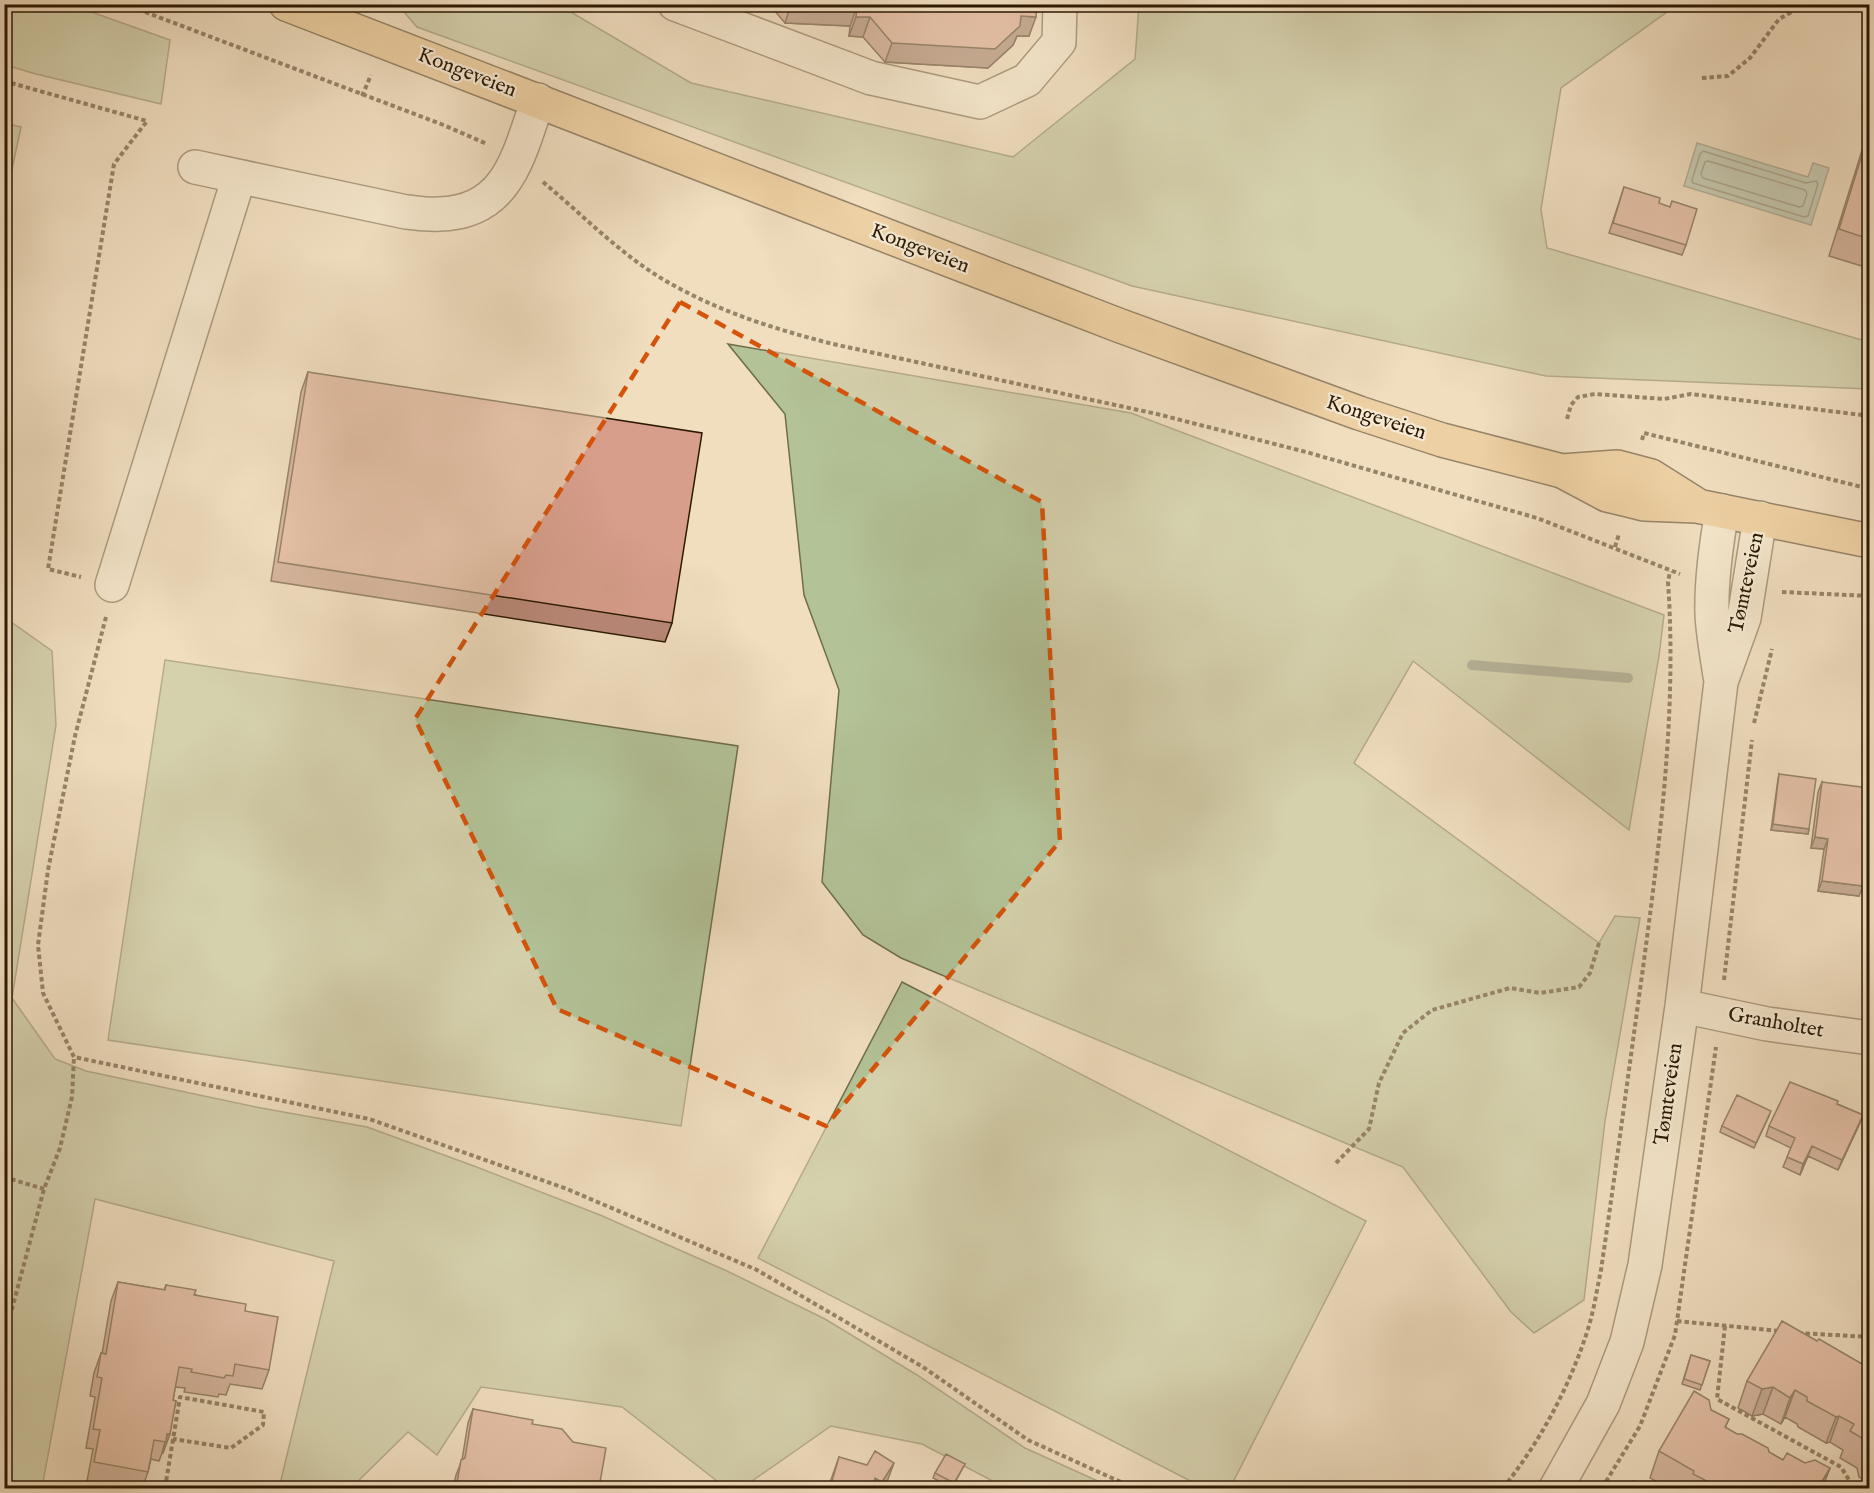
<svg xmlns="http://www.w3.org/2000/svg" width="1874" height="1493" font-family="'IM FELL English',serif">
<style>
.green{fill:#b3c297;stroke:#6f6e4c;stroke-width:1.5}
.water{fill:#9bbcae;stroke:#6e7b69;stroke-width:1.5}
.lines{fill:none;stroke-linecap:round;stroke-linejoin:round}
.shore{stroke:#636a58;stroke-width:1.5}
.stream{stroke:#6e7b69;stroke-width:10}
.minor-casing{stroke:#5c4a31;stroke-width:36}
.major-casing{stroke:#2b1902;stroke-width:36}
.path{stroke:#2b1902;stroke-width:4;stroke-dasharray:4.5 3;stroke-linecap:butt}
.minor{stroke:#f5ead5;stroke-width:33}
.major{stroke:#e8bf80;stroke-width:33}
.wall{fill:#b98878;stroke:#2b1902;stroke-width:1.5}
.shaded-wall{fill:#966f61;stroke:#2b1902;stroke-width:1.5}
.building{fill:#d79e8b;stroke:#2b1902;stroke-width:1.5}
.marked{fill:none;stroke:#d5530b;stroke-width:4.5;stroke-dasharray:12 8;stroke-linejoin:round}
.labels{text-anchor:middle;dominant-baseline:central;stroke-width:4.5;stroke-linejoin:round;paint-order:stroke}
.street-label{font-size:21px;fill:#2b1902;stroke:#f5ead5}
</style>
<rect width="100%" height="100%" fill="#f0debf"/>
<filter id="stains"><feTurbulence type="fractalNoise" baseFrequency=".00333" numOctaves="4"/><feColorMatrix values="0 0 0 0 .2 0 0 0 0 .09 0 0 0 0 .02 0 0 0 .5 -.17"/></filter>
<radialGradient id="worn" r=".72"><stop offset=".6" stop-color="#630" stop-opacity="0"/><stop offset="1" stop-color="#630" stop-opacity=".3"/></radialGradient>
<path class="green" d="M4,5H72L170,40L161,104L36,74L5,65Z
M398,5H559L691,83L1013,157L1135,59L1139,5H1683L1670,10L1561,88L1541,209L1547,248L1869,342V389L1546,376L1132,286L417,27Z
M5,123L21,127L5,202L4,123Z
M728,344L1131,413L1664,615L1659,656L1629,830L1413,661L1354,763L1599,943L1615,916L1640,918L1605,1121L1584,1300L1534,1333L1511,1312L1403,1167L901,958L863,935L822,882L839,690L804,595L785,414Z
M4,617L52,651L56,725L12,998L55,1059L86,1071L261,1108L367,1127L474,1166L600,1215L727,1271L825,1319L917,1375L1025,1448L1113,1488H1006L922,1444L831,1426L742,1488H726L622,1407L481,1387L437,1455L408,1432L351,1488H279L334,1261L95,1199L42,1488H5Z
M165,660L738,746L681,1126L108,1040Z
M902,982L1366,1221L1230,1488H1204L758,1258Z"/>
<path class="water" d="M1697,143L1808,177L1813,163L1829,168L1811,225L1684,186Z"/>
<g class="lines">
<path class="shore" d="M1703,151L1806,183L1816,181L1818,184L1808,216L1804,217L1693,183L1692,180L1700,154Z
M1708,161L1805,190L1807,194L1803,206L1799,207L1703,178L1701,174L1705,162Z"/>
<path class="stream" d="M1472,665L1628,678"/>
<g class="minor-casing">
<path id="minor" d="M675,4L871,78L980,102L1027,80L1059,42L1060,4
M195,167L406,212C417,213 428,215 439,214C509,213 519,153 538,100
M112,585L239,177
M1720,676C1717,655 1713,635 1712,614C1711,579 1716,545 1722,511
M1682,1006L1767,1024L1870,1038
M1556,1488L1603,1404L1627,1342L1645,1265L1682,1006L1721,682L1744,618L1760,518"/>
</g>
<g class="major-casing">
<path id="major" d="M286,4L1118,325L1359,413L1442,440L1562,471L1607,495L1628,500L1644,504L1697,506L1870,541
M1562,471L1617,467L1651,476L1697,505"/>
</g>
<path class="path" d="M124,4L441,124L487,144
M1702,78L1728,76L1750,58L1779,19L1806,4
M4,81L147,121L114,164L48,569L81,577
M362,96L371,75
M543,182C585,217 625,259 673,285C723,313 778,330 833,344L1157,414L1306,452L1537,518L1680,574
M1567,419L1571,405L1578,397L1595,394L1664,399L1691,394L1870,416
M1642,440L1644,433L1870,489
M1615,547L1619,534
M1782,592L1870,596
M106,617L75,736L48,870L38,945L43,993L74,1057L369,1119L567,1189L757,1270L923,1367L1028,1440L1134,1488
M1754,723L1772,649
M1724,980L1752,740
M1336,1163L1369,1129L1379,1083L1403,1033L1432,1010L1510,988L1540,993L1579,987L1590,973L1599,943
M4,1177L44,1189
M1677,1321L1779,1331
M1725,1326L1717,1399L1841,1467L1852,1485L1862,1488
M1798,1333L1870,1337
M4,1339L44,1189L60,1148L72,1097L74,1057
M165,1488L180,1397L264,1412L263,1425L231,1448L173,1439
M1503,1488C1540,1442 1570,1386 1588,1329C1594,1310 1597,1289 1601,1270C1616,1169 1629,1068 1643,968C1660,840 1677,711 1668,582L1670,571
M1602,1488L1640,1426L1675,1335L1716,1047"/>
<use href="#minor" class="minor"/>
<use href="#major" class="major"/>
</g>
<path class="wall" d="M769,4H1037L1029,36H1017L1013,45L988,68L885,62L863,37L849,36L850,26L785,23Z
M1869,128V254L1865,267L1829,256Z
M1624,187L1686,245L1682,255L1609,233Z
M308,372L672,623L665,642L271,581L301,392Z
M1779,774L1809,829L1808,834L1771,830L1778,779Z
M1822,782L1859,896L1818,891L1824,849L1811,848L1818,792Z
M1837,1104L1863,1115L1859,1125L1838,1170L1808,1156L1800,1175L1783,1167L1791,1148L1766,1136L1769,1126Z
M1769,1116L1754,1148L1720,1132L1722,1126Z
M118,1282L164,1290L166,1285L245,1311L269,1370L262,1389L230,1384L226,1395L219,1394L218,1397L184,1392L185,1388L175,1387L173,1400L176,1401L163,1453H162L159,1461L151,1459L148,1472L142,1488H128L87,1481L93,1449L86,1448L95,1397L90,1396L94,1373L101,1353L102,1354L111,1301Z
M1817,1341L1869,1368V1483L1859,1477L1857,1468L1840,1458L1843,1450L1830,1442L1826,1443L1798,1427L1797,1424L1785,1417L1781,1424L1763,1414L1752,1416L1738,1408L1747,1381Z
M1691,1355L1710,1361L1700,1390L1682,1384Z
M473,1409L532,1424L599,1488H453L456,1475L462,1460L468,1423Z
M1711,1410L1729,1419L1725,1428L1783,1460L1805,1463L1830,1468L1822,1488H1668L1650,1478L1659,1451Z
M839,1457L887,1482L883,1488H828Z
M965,1464L952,1488L933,1478L935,1473Z"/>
<path class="shaded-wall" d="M791,4H811L857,7L850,26L785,23Z
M1021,16L1036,17L1029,36H1017L1013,45L988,68L885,62L892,43Z
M856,17H870L863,37L849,36Z
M1773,824L1809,829L1808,834L1771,830Z
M1815,837L1828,839L1824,849L1811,848Z
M1822,881L1863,886L1859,896L1818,891Z
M1863,1115L1859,1125L1838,1170L1842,1160Z
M1812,1146L1808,1156L1800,1175L1803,1164Z
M1773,1387L1763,1414L1752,1416L1762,1389Z
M1795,1390L1785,1417L1781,1424L1790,1398Z
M1839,1416L1830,1442L1826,1443L1836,1417Z
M167,1434H170L163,1453H162Z
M894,1463L887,1482L883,1488H880L882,1482Z
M1830,1468L1822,1488H1818Z"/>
<path class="building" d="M811,4H1037L1036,17L1021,16L1020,26L995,49L892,43L870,17H856L857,7Z
M1869,132V239L1839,229Z
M1624,187L1660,198L1659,203L1670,207L1672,201L1697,209L1686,245L1613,223Z
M308,372L702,433L672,623L278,562Z
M1779,774L1816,779L1809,829L1773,824Z
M1822,782L1869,788V835L1863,886L1822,881L1828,839L1815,837Z
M1790,1082L1838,1101L1837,1104L1863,1115L1842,1160L1812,1146L1803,1164L1787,1157L1795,1138L1769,1126Z
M1737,1095L1771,1111L1756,1143L1722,1126Z
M118,1282L165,1290L166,1285L196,1290L194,1295L246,1304L245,1311L278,1317L269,1370L235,1364L233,1376L226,1375L224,1378L191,1372L192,1369L179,1367L173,1400L176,1401L170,1434H167L166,1442L154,1440L148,1472L94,1462L100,1430L93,1429L102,1378L97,1377L101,1353L106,1354Z
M1782,1321L1817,1341L1819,1339L1869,1368V1451L1867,1441L1850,1431L1854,1424L1839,1416L1836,1417L1807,1401V1397L1795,1390L1790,1398L1773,1387L1762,1389L1747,1381Z
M1691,1355L1710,1361L1702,1385L1684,1379Z
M1694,1391L1709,1400L1711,1410L1729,1419L1725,1427L1737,1434H1742L1768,1448L1769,1452L1783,1460L1787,1453L1805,1463L1815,1460L1830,1468L1818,1488H1720L1693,1474L1694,1471L1659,1451Z
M473,1409L533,1420L532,1424L562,1429L573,1442L606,1448L599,1488H456L461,1460L465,1458Z
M875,1451L894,1463L882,1482L875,1478L872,1488H830L839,1457L867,1465Z
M946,1454L965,1464L954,1483L935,1473Z
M1633,1481L1646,1488H1629Z
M938,1485L944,1488H936Z"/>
<path d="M0 0H1874V1493H0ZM680,302L1042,502L1060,841L826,1126L557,1009L415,719Z" fill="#f0debf" fill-opacity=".55" fill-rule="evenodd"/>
<path class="marked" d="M680,302L1042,502L1060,841L826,1126L557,1009L415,719Z"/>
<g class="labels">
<g class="street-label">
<text transform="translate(467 73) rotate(21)">Kongeveien</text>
<text transform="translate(920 249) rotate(21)">Kongeveien</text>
<text transform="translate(1376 418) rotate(18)">Kongeveien</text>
<text transform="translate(1747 583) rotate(-78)">Tømteveien</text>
<text transform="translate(1776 1023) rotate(10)">Granholtet</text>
<text transform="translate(1669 1094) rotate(-82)">Tømteveien</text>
</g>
</g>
<rect width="1874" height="1493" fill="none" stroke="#f0debf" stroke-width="24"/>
<rect x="6" y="6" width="1862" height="1481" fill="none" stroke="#2b1902" stroke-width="3"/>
<rect x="12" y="12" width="1850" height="1469" fill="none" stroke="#2b1902" stroke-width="1.5"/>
<rect width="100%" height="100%" filter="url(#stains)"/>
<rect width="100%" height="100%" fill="url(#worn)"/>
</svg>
